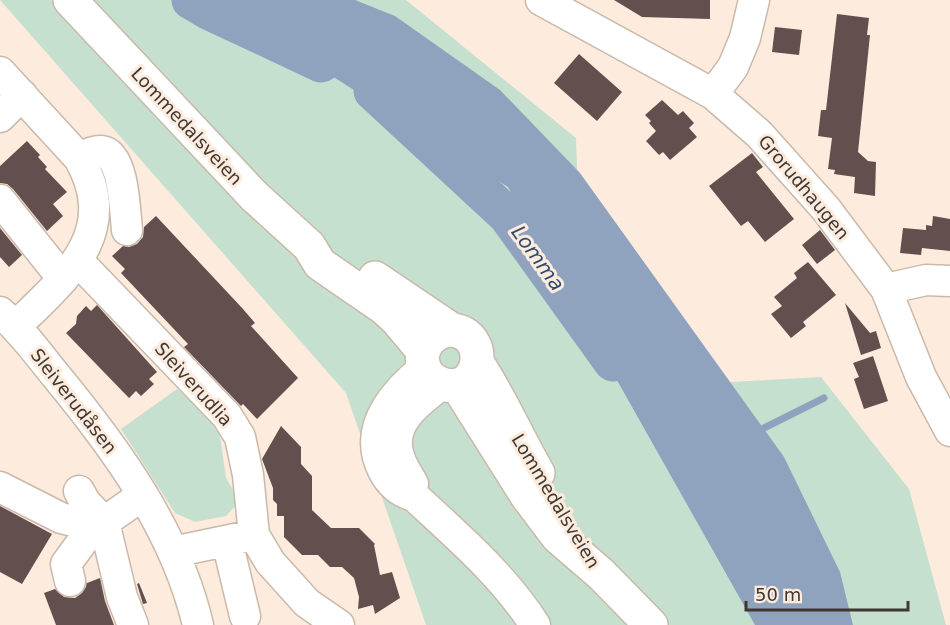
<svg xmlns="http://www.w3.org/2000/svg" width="950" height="625" font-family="'DejaVu Sans',sans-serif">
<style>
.green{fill:#c5e0cf}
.water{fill:#90a3be}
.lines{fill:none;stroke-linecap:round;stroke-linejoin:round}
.stream{stroke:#90a3be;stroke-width:7}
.river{stroke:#90a3be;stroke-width:39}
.building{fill:#634f4e}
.minor-casing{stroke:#c9b9aa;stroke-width:33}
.major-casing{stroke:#c9b9aa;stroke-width:36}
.minor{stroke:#fff;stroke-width:30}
.major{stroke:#fff;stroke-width:33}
.labels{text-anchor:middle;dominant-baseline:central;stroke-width:6;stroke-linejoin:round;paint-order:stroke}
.street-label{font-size:18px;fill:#3e3732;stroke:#fdecdd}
.water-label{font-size:20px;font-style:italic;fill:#2f4b72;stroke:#fdecdd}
</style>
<rect width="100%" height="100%" fill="#fdecdd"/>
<path class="green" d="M0,0H406L576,138L578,191L730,382L821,377L909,489L946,625H426L346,393Z
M177,389L206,414L220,436L226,478L235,493L237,504L226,516L195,522L175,513L121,429Z"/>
<path class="water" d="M211,0H355L395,16L500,90L580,173L784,457L840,572L853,625H755L508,187Z"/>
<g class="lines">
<path class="stream" d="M764,428L824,398"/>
<path class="river" d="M191,0L208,10L321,63
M373,91L508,216L613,362"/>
</g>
<path class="building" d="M614,0H710V19L642,17Z
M837,14L869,18L867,35H870L858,152L868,161L876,162L875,196L854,193L855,177L834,174L835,170L828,169L832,138L818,136L821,110H826Z
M775,27L802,30L799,55L772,52Z
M579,54L622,92L597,121L554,83Z
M662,100L678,115L683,111L694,123L689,128L697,137L670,160L663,152L659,155L646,141L656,131L649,123L651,121L645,115Z
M27,141L40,155L38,157L47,167L45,169L67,192L53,204L63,216L47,231L13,189L7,184L0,183V166Z
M752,153L763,167L756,172L794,219L765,242L748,221L741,226L709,186Z
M156,216L243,309L255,323L251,326L298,378L257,419L243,404L241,406L184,347L188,344L121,273L125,269L112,256L123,246L129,247L137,244L143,237L144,227Z
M933,216L950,219V251L922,248L921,255L900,253L903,228L926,230V225L932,226Z
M0,228L22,255L9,267L0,257Z
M820,230L835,250L817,264L802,245Z
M808,262L836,295L803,322L806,326L791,338L771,314L782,306L774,297L797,278L794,273Z
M845,303L870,333L876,331L881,348L861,355Z
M97,305L157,372L149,379L154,384L141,396L136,391L129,398L66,333L76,324L77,316L86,306L91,311Z
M873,356L888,401L864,409L854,379L859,377L853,363Z
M281,426L301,447V464L312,476V510L331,528H359L375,544L374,545L380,575L392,572L400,598L375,614L373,605L358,609L359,597L354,578L342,567H330L318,555H302L284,537V516H277V504L273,500V488L262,459Z
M0,506L52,534L22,584L0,572Z
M100,578L105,601L114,625H56L44,593L55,589L64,597L75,598L82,593L86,587L87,581V583Z
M139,583L147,603L143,604L137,584Z"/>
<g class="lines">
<g class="minor-casing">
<path id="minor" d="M541,0L713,94L759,134L826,209L886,289L921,377L950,431
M0,72L79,158C122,233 65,278 16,326
M713,94L733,67L745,38L754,0
M0,117L22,95
M79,158C86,155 95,150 102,151C124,154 125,212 127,230
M0,200L63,279
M78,261L227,416L240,437L248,475L254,535
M886,289L926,280L950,281
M0,312C22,331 38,354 57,377C117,450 176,531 198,625
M424,368C393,393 362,428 383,470C390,484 399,492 414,496C457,536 503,575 535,625
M413,484C409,476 403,468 400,459C386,425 418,402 442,384
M0,487L61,518L77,522H104
M79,491L85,502L104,522L122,597L133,625
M227,541L245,616
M173,552L254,535L270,562L307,603L339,625
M70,581L66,564L85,538L104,522L143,495"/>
</g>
<g class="major-casing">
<path id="major" d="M70,0L254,196L309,246L320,264L384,308L397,320L423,351
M375,278L452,330C490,334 482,392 446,385C439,384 434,381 429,376C413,356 428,331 452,330
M478,364C501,399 517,437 538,473
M457,385L527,496L558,537L601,574L651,625"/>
</g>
<use href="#minor" class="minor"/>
<use href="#major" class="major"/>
</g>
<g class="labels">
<g class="street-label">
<text transform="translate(187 126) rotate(47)">Lommedalsveien</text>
<text transform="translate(804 187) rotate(50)">Grorudhaugen</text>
<text transform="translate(194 384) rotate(48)">Sleiverudlia</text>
<text transform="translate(74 401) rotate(52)">Sleiverudåsen</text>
<text transform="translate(556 501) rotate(59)">Lommedalsveien</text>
</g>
<g class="water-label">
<text transform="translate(538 258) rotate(54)">Lomma</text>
</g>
</g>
<path d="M746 601v9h162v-9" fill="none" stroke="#3e3732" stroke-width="3"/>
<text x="755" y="601" font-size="18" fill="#3e3732" stroke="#fdecdd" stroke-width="4.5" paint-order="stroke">50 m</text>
</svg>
